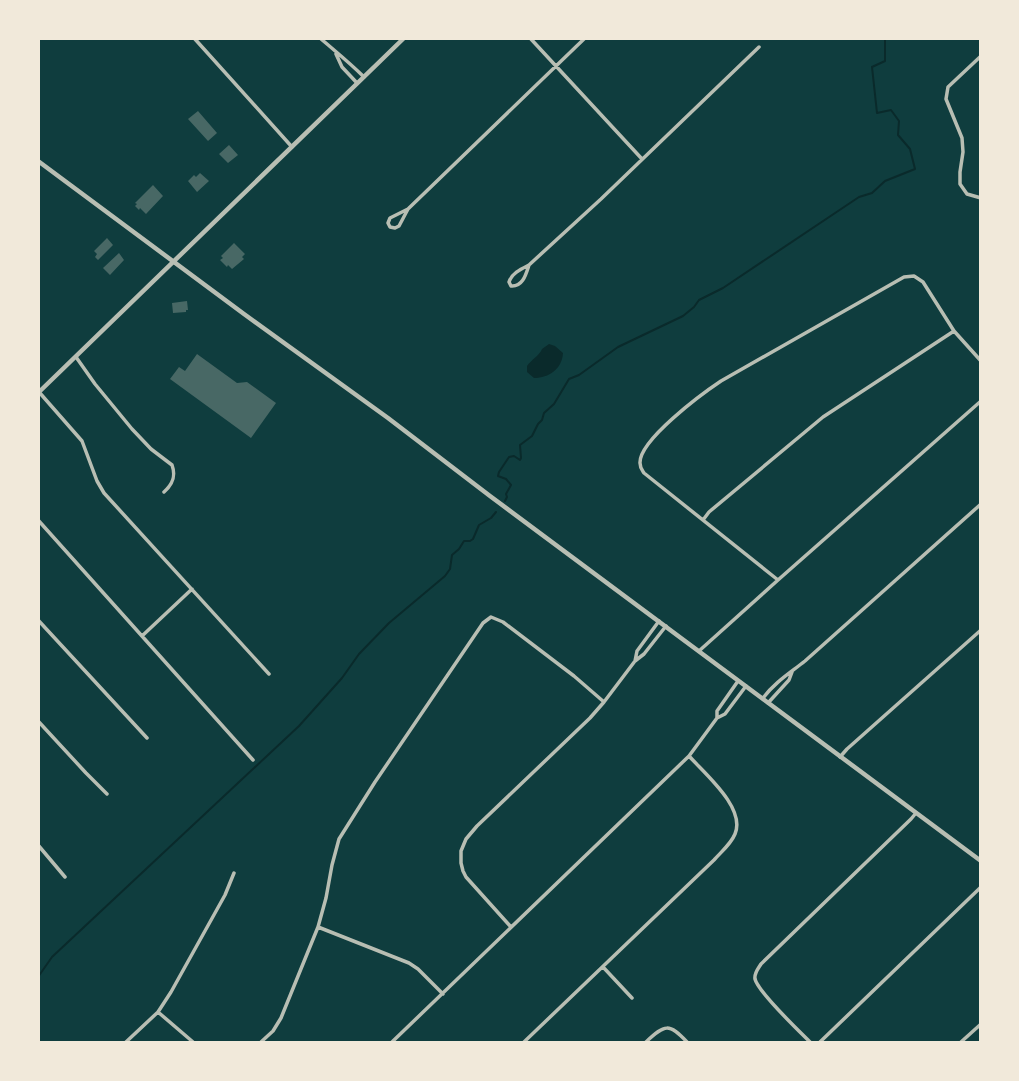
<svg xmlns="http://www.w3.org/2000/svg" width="1019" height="1081" font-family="'Sofia Sans Condensed',sans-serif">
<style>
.water{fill:#0a2a2b}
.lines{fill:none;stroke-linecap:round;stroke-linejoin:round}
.stream{stroke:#0a2a2b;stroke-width:2}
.building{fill:#486865}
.minor{stroke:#b8beb3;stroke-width:3.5}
.tertiary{stroke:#b8beb3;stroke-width:4.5}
</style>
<rect width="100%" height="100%" fill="#0f3d3e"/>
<path class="water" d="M549,344L555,346L563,353C562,369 549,378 534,378L527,372V366C531,360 540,355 542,349Z"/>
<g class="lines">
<path class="stream" d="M505,501L507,497L506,494L511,485L506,479L498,476L499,472L509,457L514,456L520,460L521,458L520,445L532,436L538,424L542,420L544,413L554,404L569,379L579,375L618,347L683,316L694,307L699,300L723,288L859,197L872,193L885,181L915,169L910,149L898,135L899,121L891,110L877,113L872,67L885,61V38
M38,977L52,957L299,726L342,678L359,654L389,623L445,576L450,569L452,555L459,549L464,541H470L473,539L479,525L491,518L496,512"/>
</g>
<path class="building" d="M198,111L217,133L208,141L188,119Z
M229,145L238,155L228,163L219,154Z
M200,173L209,181L197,192L188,181L194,175L196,177Z
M153,185L163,196L146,214L140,208L139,210L135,206L137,204L135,203Z
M107,238L113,245L98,260L95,257L97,254L94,251Z
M234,243L245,254L242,257L244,259L232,269L228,265L227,267L220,260L223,258L221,256Z
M119,253L124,260L110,275L103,268Z
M187,301L188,310H186V312L173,313L172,303Z
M197,354L237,383L247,382L276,403L251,438L170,379L179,367L185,371Z"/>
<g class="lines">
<path class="minor" d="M194,38L292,147
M320,38C335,51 350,63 364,77
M530,38L642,159
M336,54L342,67L357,83
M981,56L948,87L946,99L962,138L963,152L960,172V184L967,194L981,198
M408,209L390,218L388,223L390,227L395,228L399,226L408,209L585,38
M529,265L601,199L759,47
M529,265C526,274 523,287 511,286L509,282C512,273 521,269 529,265Z
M76,357L95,384L132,429L151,449L172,465C176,476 173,484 164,492
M39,392L82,441L97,481L104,493L269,674
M38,520L253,760
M703,520L709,512L823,417L954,331
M778,580L644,473C642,470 640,468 640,463C639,440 703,393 721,381L904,277L914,276L923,282L954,331L981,361
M38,620L147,738
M659,621L637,651L635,661L644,654L666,626
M142,636L192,589
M699,651L778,580L981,401
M763,698C775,682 790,673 805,661L981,504
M768,703L789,680L792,672
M717,718V711L738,681
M38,721L86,773L107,794
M840,757L847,749L981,630
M38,845L65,877
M318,927L409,963L418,969L443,994
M511,927L466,877L463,871L461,863V851L466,839L477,826L590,718L604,702L635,661
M603,967L632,998
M158,1012L193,1042
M126,1042L158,1012L171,992L225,895L234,873
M261,1042L273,1031L281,1018L318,927L326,898L332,865L339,839L375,782L483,623L491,617L503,622L574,676L604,702
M392,1042L689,756L717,718L725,714L746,686
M524,1042L714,860C721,852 731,844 735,834C746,808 705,774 689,756
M646,1042C665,1024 669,1023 687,1042
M810,1042C799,1031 758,992 755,979C754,973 758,969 761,964L911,819L916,813
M820,1042L981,887
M961,1042L981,1024"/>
<path class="tertiary" d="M38,161L244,314L388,418L490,496L981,861
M38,393L404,38"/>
</g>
<rect width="1019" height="1081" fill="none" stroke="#f1e9da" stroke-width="80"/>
</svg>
